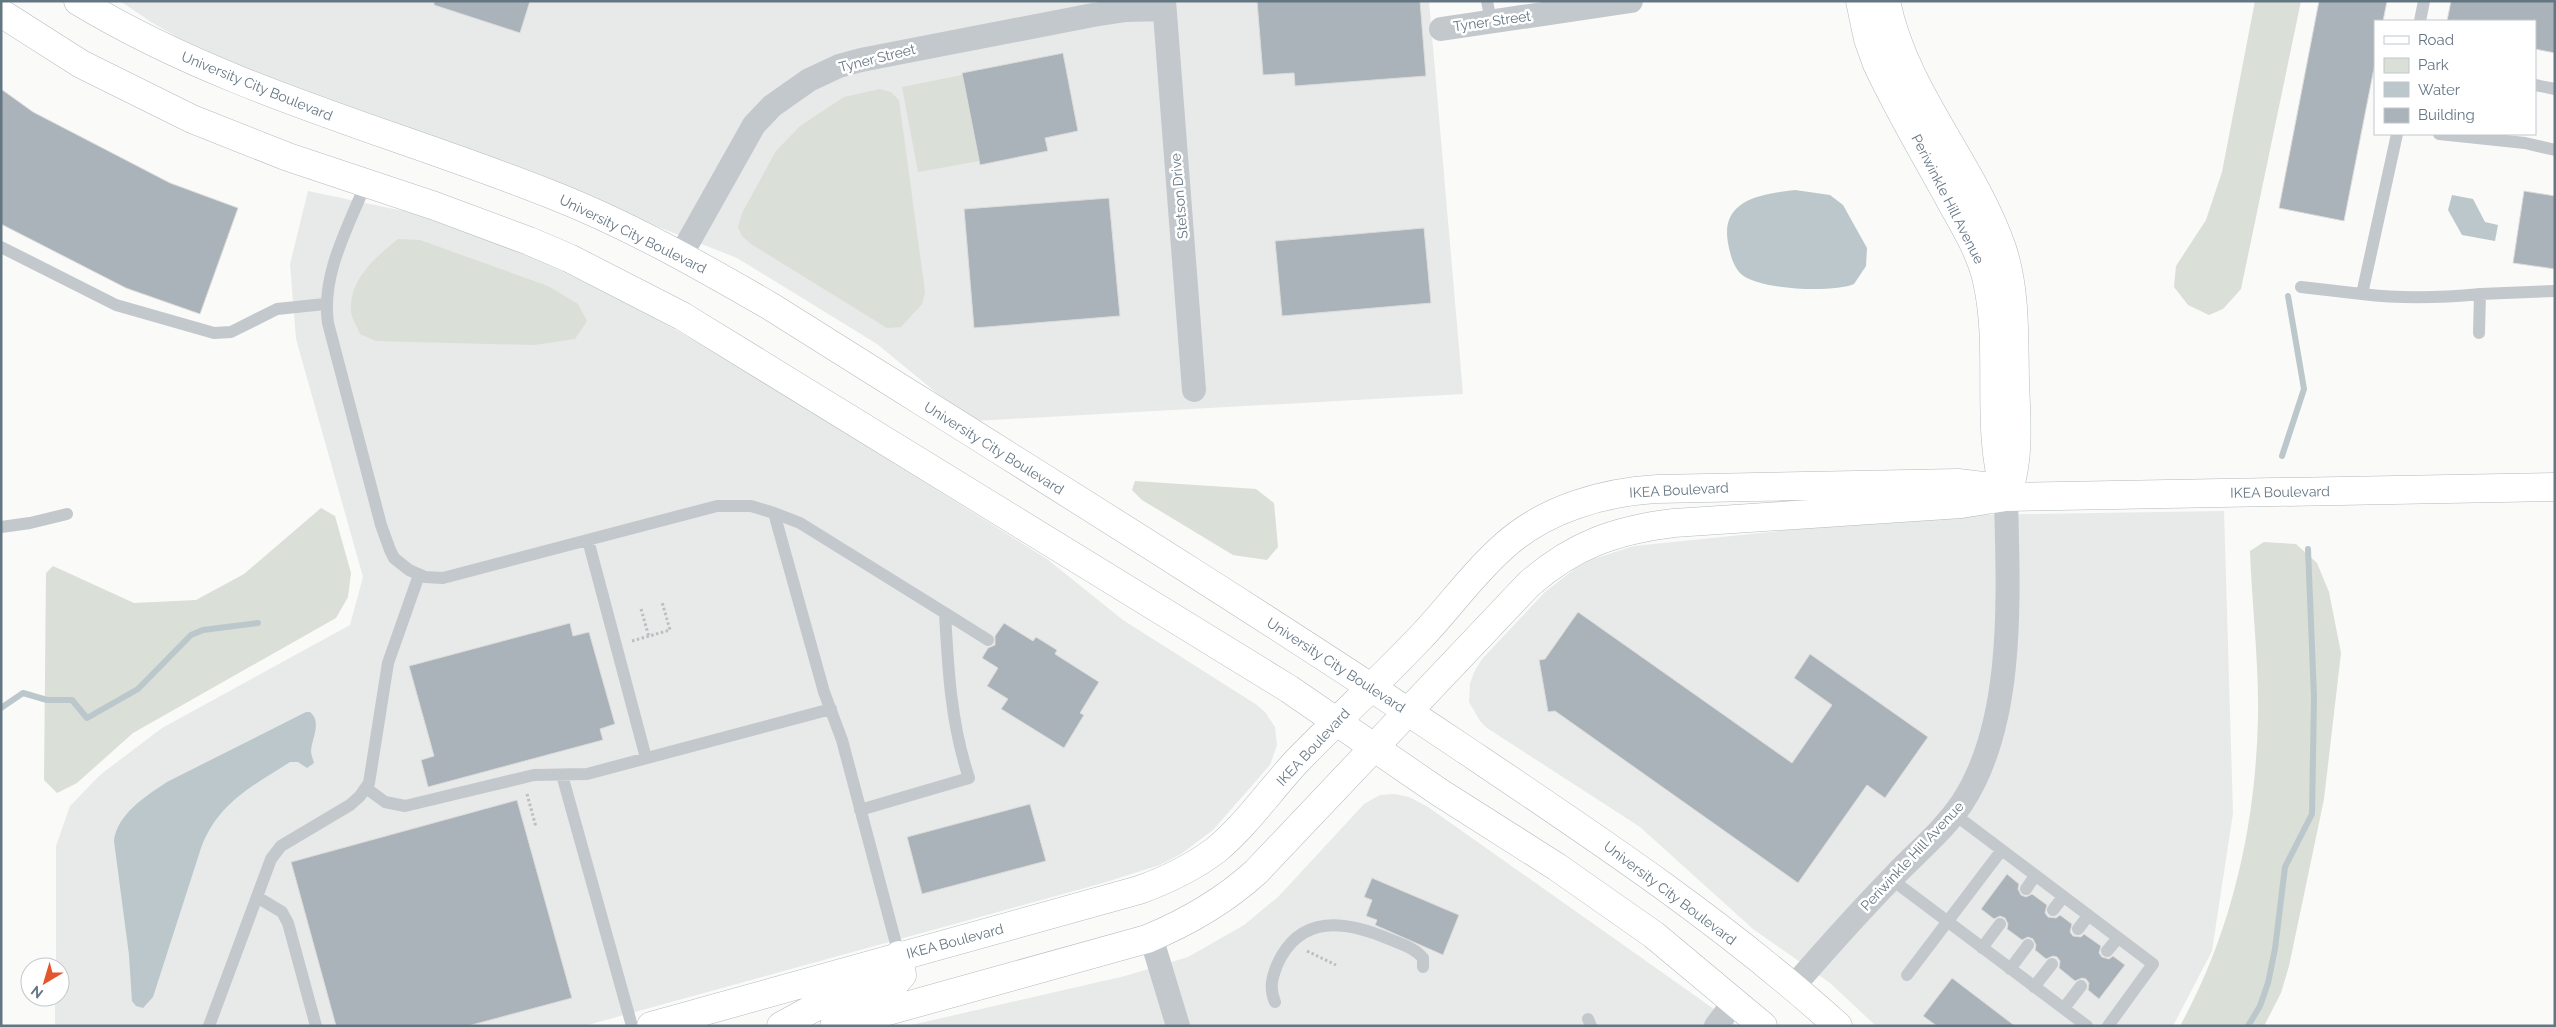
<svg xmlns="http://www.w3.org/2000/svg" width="2556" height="1027" font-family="Raleway,sans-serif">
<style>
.built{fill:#e8e9e9}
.green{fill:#dadfd7}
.water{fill:#bbc7cb}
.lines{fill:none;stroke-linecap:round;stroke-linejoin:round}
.stream{stroke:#bbc7cb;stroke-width:6}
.building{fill:#aab3b9;stroke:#dcdcda}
.secondary-casing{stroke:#b3babf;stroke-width:29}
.primary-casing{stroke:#b5babe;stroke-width:29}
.path{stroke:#bbbfc2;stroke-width:3;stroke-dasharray:2.5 2.5;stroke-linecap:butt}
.lane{stroke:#c3c8cc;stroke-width:12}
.street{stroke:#c3c8cc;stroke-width:24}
.secondary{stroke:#fff;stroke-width:28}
.primary{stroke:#fff;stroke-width:28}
.labels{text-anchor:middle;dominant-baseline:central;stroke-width:5;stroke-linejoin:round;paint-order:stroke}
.street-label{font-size:14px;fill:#657683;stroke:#fff}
</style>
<rect width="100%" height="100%" fill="#fafaf8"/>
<path class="built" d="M120,1H1429L1463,394L974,421L950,404L877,344L737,258L646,222L543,177L462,146L316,98L201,51L151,22Z
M308,191L413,213L541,261L635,307L729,360L1047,559L1123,620L1257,705L1265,712L1275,727L1277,745L1270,765L1213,830L1181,854L1160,865L1103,883L584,1026H55V997H60V967H56V846L70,806L100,775L162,728L350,625L363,577L296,339L290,264Z
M2224,511L2233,813L2212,951L2173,1026H1876L1830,983L1753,929L1640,827L1487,728L1480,721L1469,702L1470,684L1474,672L1482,659L1545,592L1577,567L1593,559L1634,546L1866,522L1965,515Z
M1395,794L1409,797L1428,807L1738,1026H907L1125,976L1188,957L1244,925L1279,896L1364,804L1380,795Z"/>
<path class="green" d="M2255,1H2301L2241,289L2223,309L2209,315L2188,305L2174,287L2176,266L2206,220L2222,172Z
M962,75L979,161L918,172L902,87Z
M880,89L891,92L899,100L925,292L922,304L901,327L887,328L751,244L742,236L738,227L742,213L776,151L800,126L844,97Z
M398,239L420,240L548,286L578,304L587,321L575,339L534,345L376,341L360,334C358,328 352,319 351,312C349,279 375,258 398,239Z
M1135,481L1256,489L1274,503L1278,547L1267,560L1233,555L1142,500L1132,490Z
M321,508L335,516L351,573L348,597L336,618L133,733L77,783L57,793L44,780L46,573L53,566L134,603L196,600L244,574Z
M2264,542L2296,544L2317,563L2329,592L2341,653L2324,799L2289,966L2281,993L2264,1026H2180C2232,932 2256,824 2258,717C2259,662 2252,606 2250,551Z"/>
<path class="water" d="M1795,190L1830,195L1843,205L1867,248L1866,266L1854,284C1833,293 1758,290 1741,274C1733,266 1730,254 1728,243C1720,199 1762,194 1795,190Z
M2452,195L2473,199L2485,222L2498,225L2495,241L2462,235L2448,210Z
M306,712H310C322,722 312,738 311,751C311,755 313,759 314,763L307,768L298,762H290C251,787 218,803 201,848L153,997L143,1008L136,1006L132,1001L129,955L114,841C117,814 146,796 167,782Z"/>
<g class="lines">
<path class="stream" d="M2282,456L2304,389L2288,296
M1,708L23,693L47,700H72L87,718L138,689L191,635L203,630L258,623
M2248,1026L2260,1006L2268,983L2275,949L2285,867L2312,814L2314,697L2308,549"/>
</g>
<path class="building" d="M434,1H530L520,33L434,5Z
M1257,1H1420L1426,76L1295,86L1294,73L1263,75Z
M2319,1H2387L2383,21H2375V63L2344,221L2279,208Z
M2451,1H2555V53L2535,49V21H2447Z
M1063,53L1078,131L1045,138L1048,151L980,165L962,73Z
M1,89L33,112L170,183L238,208L200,314L126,288L1,224Z
M2524,191L2555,196V269L2513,263Z
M1109,198L1120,316L974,328L964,209Z
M1424,228L1431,303L1282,316L1275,241Z
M1578,612L1792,763L1832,705L1794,678L1810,654L1928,737L1885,798L1867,785L1798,883L1555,711L1548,712L1539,660L1545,659Z
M570,623L573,636L589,632L615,724L600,729L603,740L428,787L421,760L434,756L409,666Z
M1004,623L1033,641L1036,637L1057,650L1055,654L1099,682L1080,713L1084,715L1064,748L1001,709L1008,699L987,686L998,668L982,658L988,648L995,645V636Z
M517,800L572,998L468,1026H336L291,862Z
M1030,804L1046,861L922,894L907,837Z
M2007,874L2019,884L2018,889L2021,895L2026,897L2032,894L2047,905L2045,913L2048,917L2056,918L2060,915L2072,924L2070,932L2073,936L2081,937L2084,934L2101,946L2099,953L2102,957L2109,959L2113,956L2125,965L2099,999L2088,990L2089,983L2086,979L2082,978L2075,981L2059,968L2060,961L2057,957L2053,956L2046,959L2035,950L2036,945L2033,939L2028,937L2022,940L2007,929L2008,924L2005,918L2000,916L1994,919L1981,909Z
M1372,878L1459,915L1443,955L1375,925L1377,920L1366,916L1372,900L1364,897Z
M1952,978L2015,1026H1937L1923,1016Z"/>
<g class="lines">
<g class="secondary-casing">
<path id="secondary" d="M1860,1L1868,39L1877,64C1899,111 1926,156 1951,202C1965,227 1981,253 1987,281C2003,352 1984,427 2006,497
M1886,1C1904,92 1972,162 2002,248C2016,290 2014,336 2015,380C2016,414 2020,452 2010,486
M651,1026L1139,890C1167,880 1192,868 1216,850C1247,824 1270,790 1297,761C1338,719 1380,680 1420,638C1449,608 1473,573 1504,546C1545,509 1603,492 1657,489L1958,483L1983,486L2003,495
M781,1026L823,1003L895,983L902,975L899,955
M834,1026L1147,939C1188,922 1223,902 1256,872L1529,584C1573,545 1616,530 1674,523L1961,504L2006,497L2555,487"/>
</g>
<g class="primary-casing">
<path id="primary" d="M78,1C225,90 391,131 550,194C627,224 699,265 770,306C1000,451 1232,594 1458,745C1589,833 1721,920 1838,1026
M1,13L81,64L192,119L288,157L435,206L529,241L569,258L682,316L1289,689L1439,792L1557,867L1654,935L1763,1026"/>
</g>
<path class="path" d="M641,609L649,637
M632,641L670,630L662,602
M527,794L536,827
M1307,951L1336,965"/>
<path class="lane" d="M1487,1L1491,22
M2420,21L2424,1
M2535,85L2555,89
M2397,134L2362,294C2402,299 2440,298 2480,294L2479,333
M2439,134L2525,143L2555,150
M366,183C348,227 321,275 328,323L381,525L390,550L394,558L409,570L425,577L443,578L717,506H751L774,513L824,692L842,740L899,955
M1,247L116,305L214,333L231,332L277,309L325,304
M2301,287L2362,294
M2480,294L2555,291
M774,513L800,523L945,613C948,670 951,724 969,778L860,810
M1,527L30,523L67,514
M588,540L646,758
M945,613L988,640
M562,775L632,1026
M366,788L385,802L405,806L534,775L587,774L831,709
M1954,814L2153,964L2108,1026
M1891,879L2087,1026
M2026,889L2035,876
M257,897L282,912L288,923L316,1026
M2053,910L2063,897
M2078,929L2088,916
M1982,948L2000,924
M2107,951L2118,938
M2010,969L2028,945
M1907,975L2001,851
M2034,987L2052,964
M1275,1002C1269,988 1272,978 1277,965C1300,913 1346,921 1389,939C1401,944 1415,948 1423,958V967
M2064,1008L2081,986
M1588,1019L1591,1026
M209,1026L271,859L281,846L350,805L360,796L369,783L388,663L419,575"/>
<path class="street" d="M1164,1L1194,390
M1441,29L1631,1
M681,255L754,125L772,106L809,80L839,66L861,60L1093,15L1126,10L1164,9
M1151,937L1178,1026
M1793,987C1826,949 1860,911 1895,875C1917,852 1944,830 1962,803C2016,721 2008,592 2006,497
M1716,1026L1735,1001"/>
<use href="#secondary" class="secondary"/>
<use href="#primary" class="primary"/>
</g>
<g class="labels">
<g class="street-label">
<text transform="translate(1492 21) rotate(-8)">Tyner Street</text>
<text transform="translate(877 58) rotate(-14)">Tyner Street</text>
<text transform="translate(257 86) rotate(22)">University City Boulevard</text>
<text transform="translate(1179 196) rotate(-95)">Stetson Drive</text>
<text transform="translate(1948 199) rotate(63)">Periwinkle Hill Avenue</text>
<text transform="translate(633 234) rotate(26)">University City Boulevard</text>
<text transform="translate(994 448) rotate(32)">University City Boulevard</text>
<text transform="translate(1679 490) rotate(-3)">IKEA Boulevard</text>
<text transform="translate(2280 492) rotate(-1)">IKEA Boulevard</text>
<text transform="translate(1336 665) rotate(33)">University City Boulevard</text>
<text transform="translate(1313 747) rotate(-47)">IKEA Boulevard</text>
<text transform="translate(1912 856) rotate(-47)">Periwinkle Hill Avenue</text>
<text transform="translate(1670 893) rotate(37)">University City Boulevard</text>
<text transform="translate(955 941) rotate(-15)">IKEA Boulevard</text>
</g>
</g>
<rect width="2556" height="1027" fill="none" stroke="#657683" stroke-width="5"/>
<rect x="2374" y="20" width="162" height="115" fill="#ffffff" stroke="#c1c8cd"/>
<rect x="2384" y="36" width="25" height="8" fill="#ffffff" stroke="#c1c8cd"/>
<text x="2418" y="45" font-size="15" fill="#657683">Road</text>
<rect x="2384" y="58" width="25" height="15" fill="#dadfd7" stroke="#c1c8cd"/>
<text x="2418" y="70" font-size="15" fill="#657683">Park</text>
<rect x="2384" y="82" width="25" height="15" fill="#bbc7cb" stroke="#c1c8cd"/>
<text x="2418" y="95" font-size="15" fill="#657683">Water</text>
<rect x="2384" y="108" width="25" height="15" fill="#aab3b9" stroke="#c1c8cd"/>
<text x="2418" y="120" font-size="15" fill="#657683">Building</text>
<g transform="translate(45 982) rotate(218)"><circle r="24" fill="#ffffff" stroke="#c1c8cd"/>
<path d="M0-4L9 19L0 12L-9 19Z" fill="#e4572e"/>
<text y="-8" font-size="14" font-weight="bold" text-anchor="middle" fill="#657683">N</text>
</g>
</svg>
